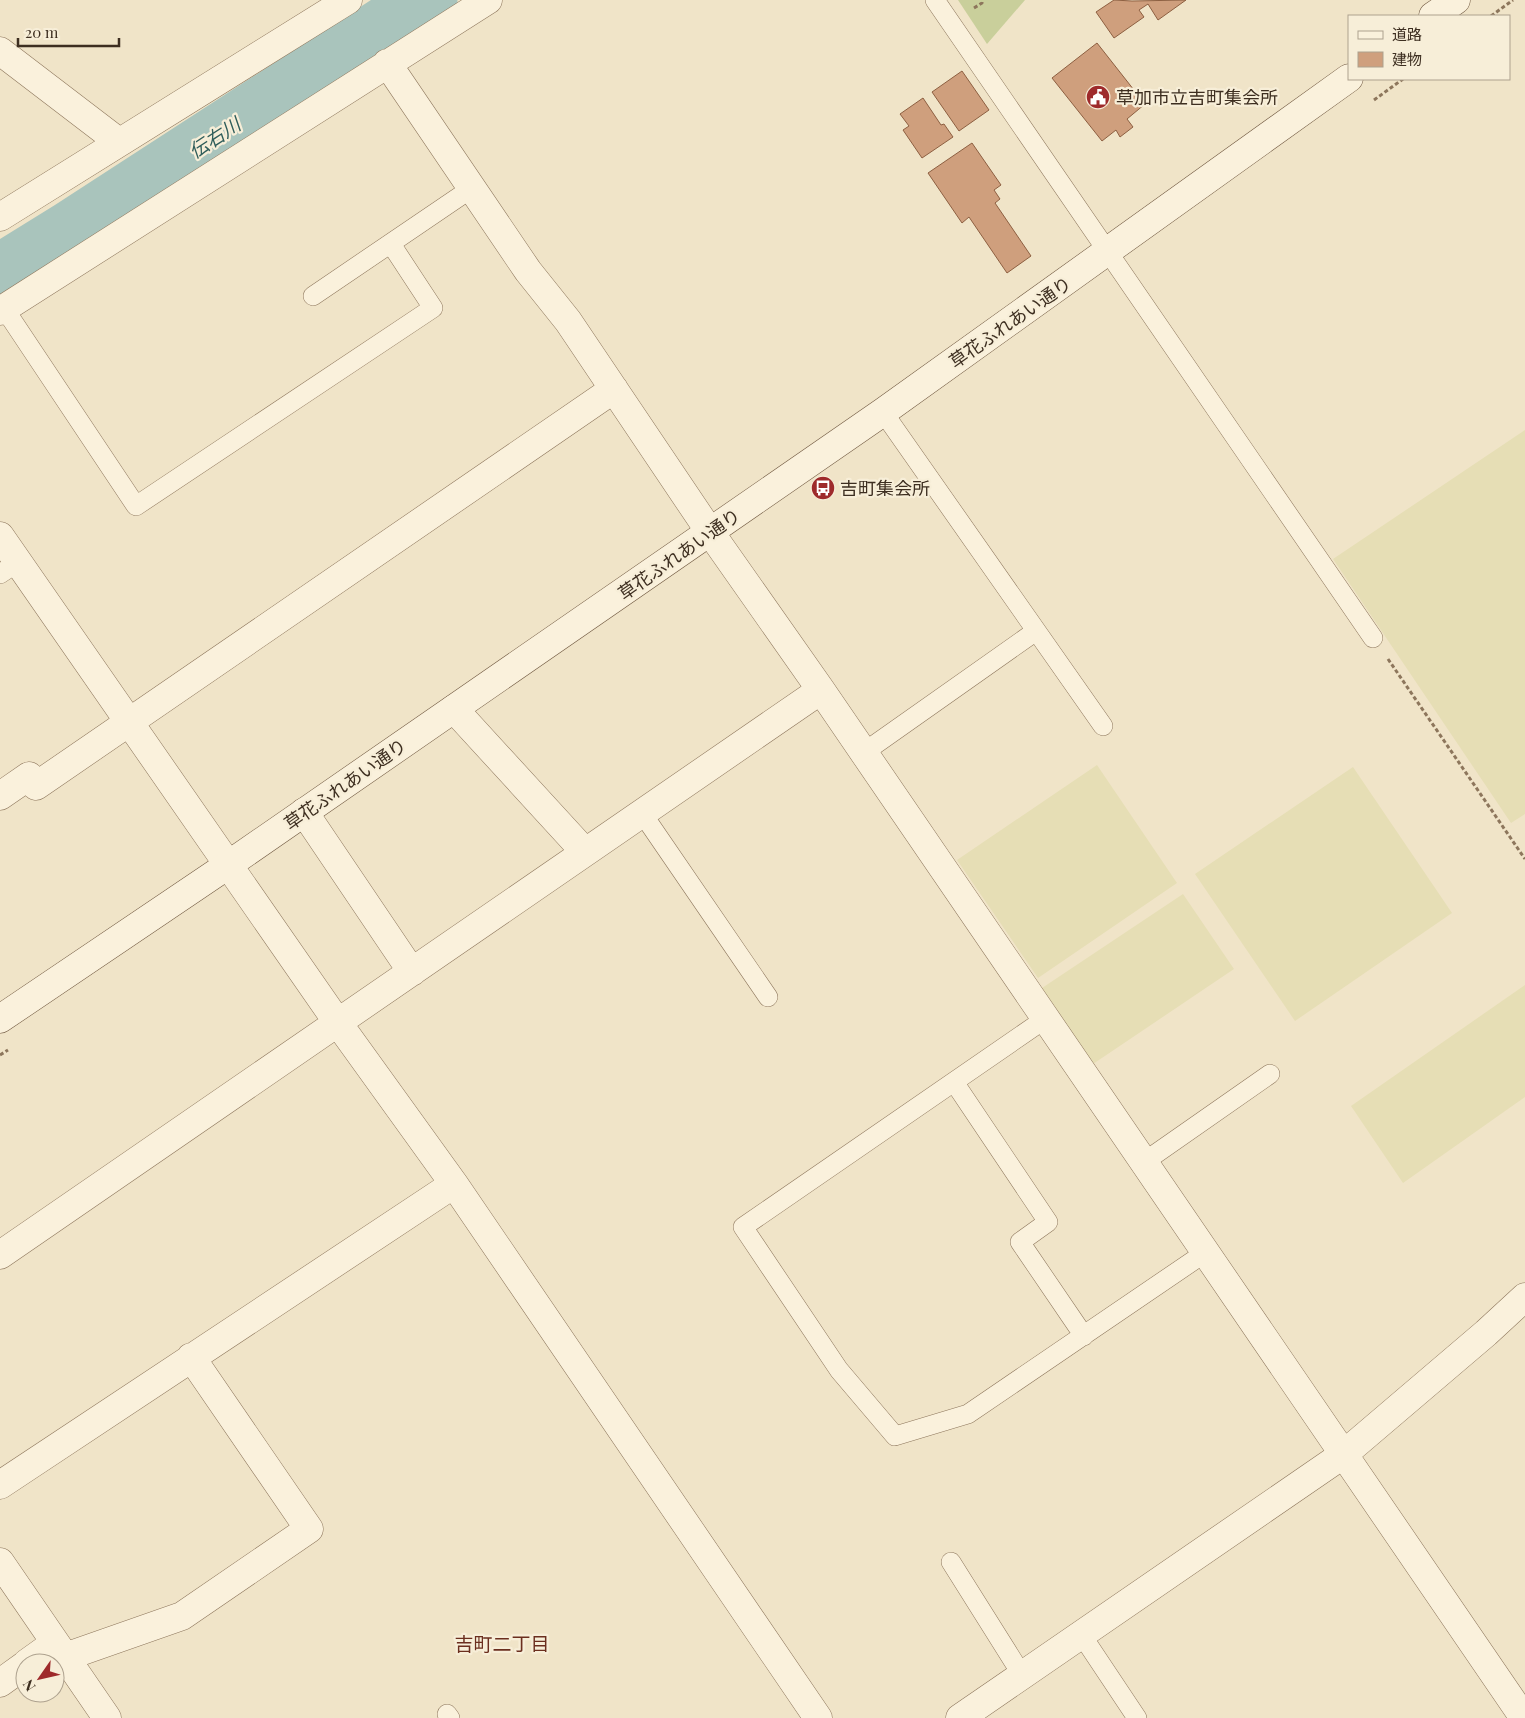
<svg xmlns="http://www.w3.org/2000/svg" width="1525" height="1718" font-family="'Playfair Display','Noto Sans JP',serif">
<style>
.farmland{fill:#e6deb5}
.green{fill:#c9cf9b}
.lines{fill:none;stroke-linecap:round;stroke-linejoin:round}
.river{stroke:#a9c4bc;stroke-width:61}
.building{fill:#cf9f7d;stroke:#8d5f41}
.lane-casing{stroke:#8d765c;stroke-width:20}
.street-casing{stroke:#8d765c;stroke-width:29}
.secondary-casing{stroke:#6f573f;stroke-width:29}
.path{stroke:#8d765c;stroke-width:3;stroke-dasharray:4 2.5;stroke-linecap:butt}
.lane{stroke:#faf1dc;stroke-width:19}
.street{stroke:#faf1dc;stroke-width:28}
.secondary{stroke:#faf1dc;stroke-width:28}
.labels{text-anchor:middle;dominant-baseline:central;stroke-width:4.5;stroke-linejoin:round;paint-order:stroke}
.poi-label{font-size:18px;fill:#3d2e20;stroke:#f7eed8;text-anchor:start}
.street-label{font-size:18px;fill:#3d2e20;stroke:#f7eed8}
.water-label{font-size:19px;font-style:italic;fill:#2f5d5a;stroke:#f7eed8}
.neighbourhood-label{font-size:19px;fill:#6b2e1e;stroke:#f7eed8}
</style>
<rect width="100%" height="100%" fill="#f0e4c8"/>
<path class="farmland" d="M1525,430V814L1511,823L1333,559Z
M1097,765L1177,883L1038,978L957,860Z
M1353,767L1452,913L1295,1021L1195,874Z
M1183,894L1234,969L1093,1064L1042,988Z
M1525,985V1097L1403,1183L1351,1106Z"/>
<path class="green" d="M958,0H1025L987,44Z"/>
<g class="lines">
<path class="river" d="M0,275L71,231L427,0"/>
</g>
<path class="building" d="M1114,0L1132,1L1186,0L1158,20L1148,4L1139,10L1144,17L1114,38L1096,12Z
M1097,43L1145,104L1127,119L1133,127L1120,137L1116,130L1102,141L1052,78Z
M962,71L989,110L959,131L932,92Z
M923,98L941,125L944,124L953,137L922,158L903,130L909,126L900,114Z
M972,143L1001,185L994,190L1000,199L995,203L1031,256L1007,273L969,217L962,223L928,173Z"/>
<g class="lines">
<g class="lane-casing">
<path id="lane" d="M935,0L1373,638
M313,296L472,188
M4,308L136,506L433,308L391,244
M883,412L1103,726
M0,574L18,562
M863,753L1036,631
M642,813L768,997
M1045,1019L743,1227L839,1370L895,1436L968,1414L1206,1252
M954,1082L1048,1222L1020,1242L1084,1336
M1144,1162L1270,1074
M951,1562L1022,1675
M1081,1634L1137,1718
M447,1714L450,1718"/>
</g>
<g class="street-casing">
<path id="street" d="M0,51L119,142
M387,63L528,271L568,321L710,532L821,690L1524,1718
M0,217L348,0
M0,311L488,0
M0,536L338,1023L454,1184L818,1718
M454,709L585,852
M0,796L29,776L36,786L614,389
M304,812L412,972
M0,1255L821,690
M0,1485L454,1184
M0,1562L107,1718
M65,1657L182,1616L309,1529L191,1357
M27,1663L55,1643
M0,1683L25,1665
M960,1718L1344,1454L1486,1333L1525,1297"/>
</g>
<g class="secondary-casing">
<path id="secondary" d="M1433,16L1456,0
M0,1019L228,865L883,412L1349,78"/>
</g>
<path class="path" d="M974,8L982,3V0
M1491,16L1513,0
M1374,100L1403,79
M1388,659L1525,859
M0,1055L8,1050"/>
<use href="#lane" class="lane"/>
<use href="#street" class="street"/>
<use href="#secondary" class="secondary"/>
</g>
<defs>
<g id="civic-disc" transform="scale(1.25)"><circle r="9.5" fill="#9e2a2b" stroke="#f7eed8"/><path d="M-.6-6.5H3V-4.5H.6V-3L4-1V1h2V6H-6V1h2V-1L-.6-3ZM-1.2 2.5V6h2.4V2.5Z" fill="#fff"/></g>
<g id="bus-disc" transform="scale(1.25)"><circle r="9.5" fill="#9e2a2b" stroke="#f7eed8"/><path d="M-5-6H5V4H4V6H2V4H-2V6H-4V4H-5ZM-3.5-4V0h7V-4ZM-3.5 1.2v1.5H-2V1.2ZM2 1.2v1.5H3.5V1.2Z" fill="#fff"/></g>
</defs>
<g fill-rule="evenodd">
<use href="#civic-disc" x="1098" y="97"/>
<use href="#bus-disc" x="823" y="488"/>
</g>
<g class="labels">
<g class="poi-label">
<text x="1116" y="97">草加市立吉町集会所</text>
<text x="840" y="488">吉町集会所</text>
</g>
<g class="street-label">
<text transform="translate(1010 322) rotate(-35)">草花ふれあい通り</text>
<text transform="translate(679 554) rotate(-35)">草花ふれあい通り</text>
<text transform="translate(345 784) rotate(-35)">草花ふれあい通り</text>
</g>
<g class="water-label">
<text transform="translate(214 137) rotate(-33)">伝右川</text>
</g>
<g class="neighbourhood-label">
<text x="502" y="1643">吉町二丁目</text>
</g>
</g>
<rect x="1348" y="15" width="162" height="65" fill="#f7eed8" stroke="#ada18e"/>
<rect x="1358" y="31" width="25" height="8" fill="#faf1dc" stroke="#ada18e"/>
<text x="1392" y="40" font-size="15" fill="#3d2e20">道路</text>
<rect x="1358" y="52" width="25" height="15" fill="#cf9f7d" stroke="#ada18e"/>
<text x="1392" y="65" font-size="15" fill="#3d2e20">建物</text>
<g transform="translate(40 1678) rotate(236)"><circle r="24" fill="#f7eed8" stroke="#ada18e"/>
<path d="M0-4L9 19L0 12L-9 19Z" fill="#9e2a2b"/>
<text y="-8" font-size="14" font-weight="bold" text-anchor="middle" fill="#3d2e20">N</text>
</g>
<path d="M18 38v8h101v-8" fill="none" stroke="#3d2e20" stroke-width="2.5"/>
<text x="25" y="38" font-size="15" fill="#3d2e20" stroke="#f7eed8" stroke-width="4" paint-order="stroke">20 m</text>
</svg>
